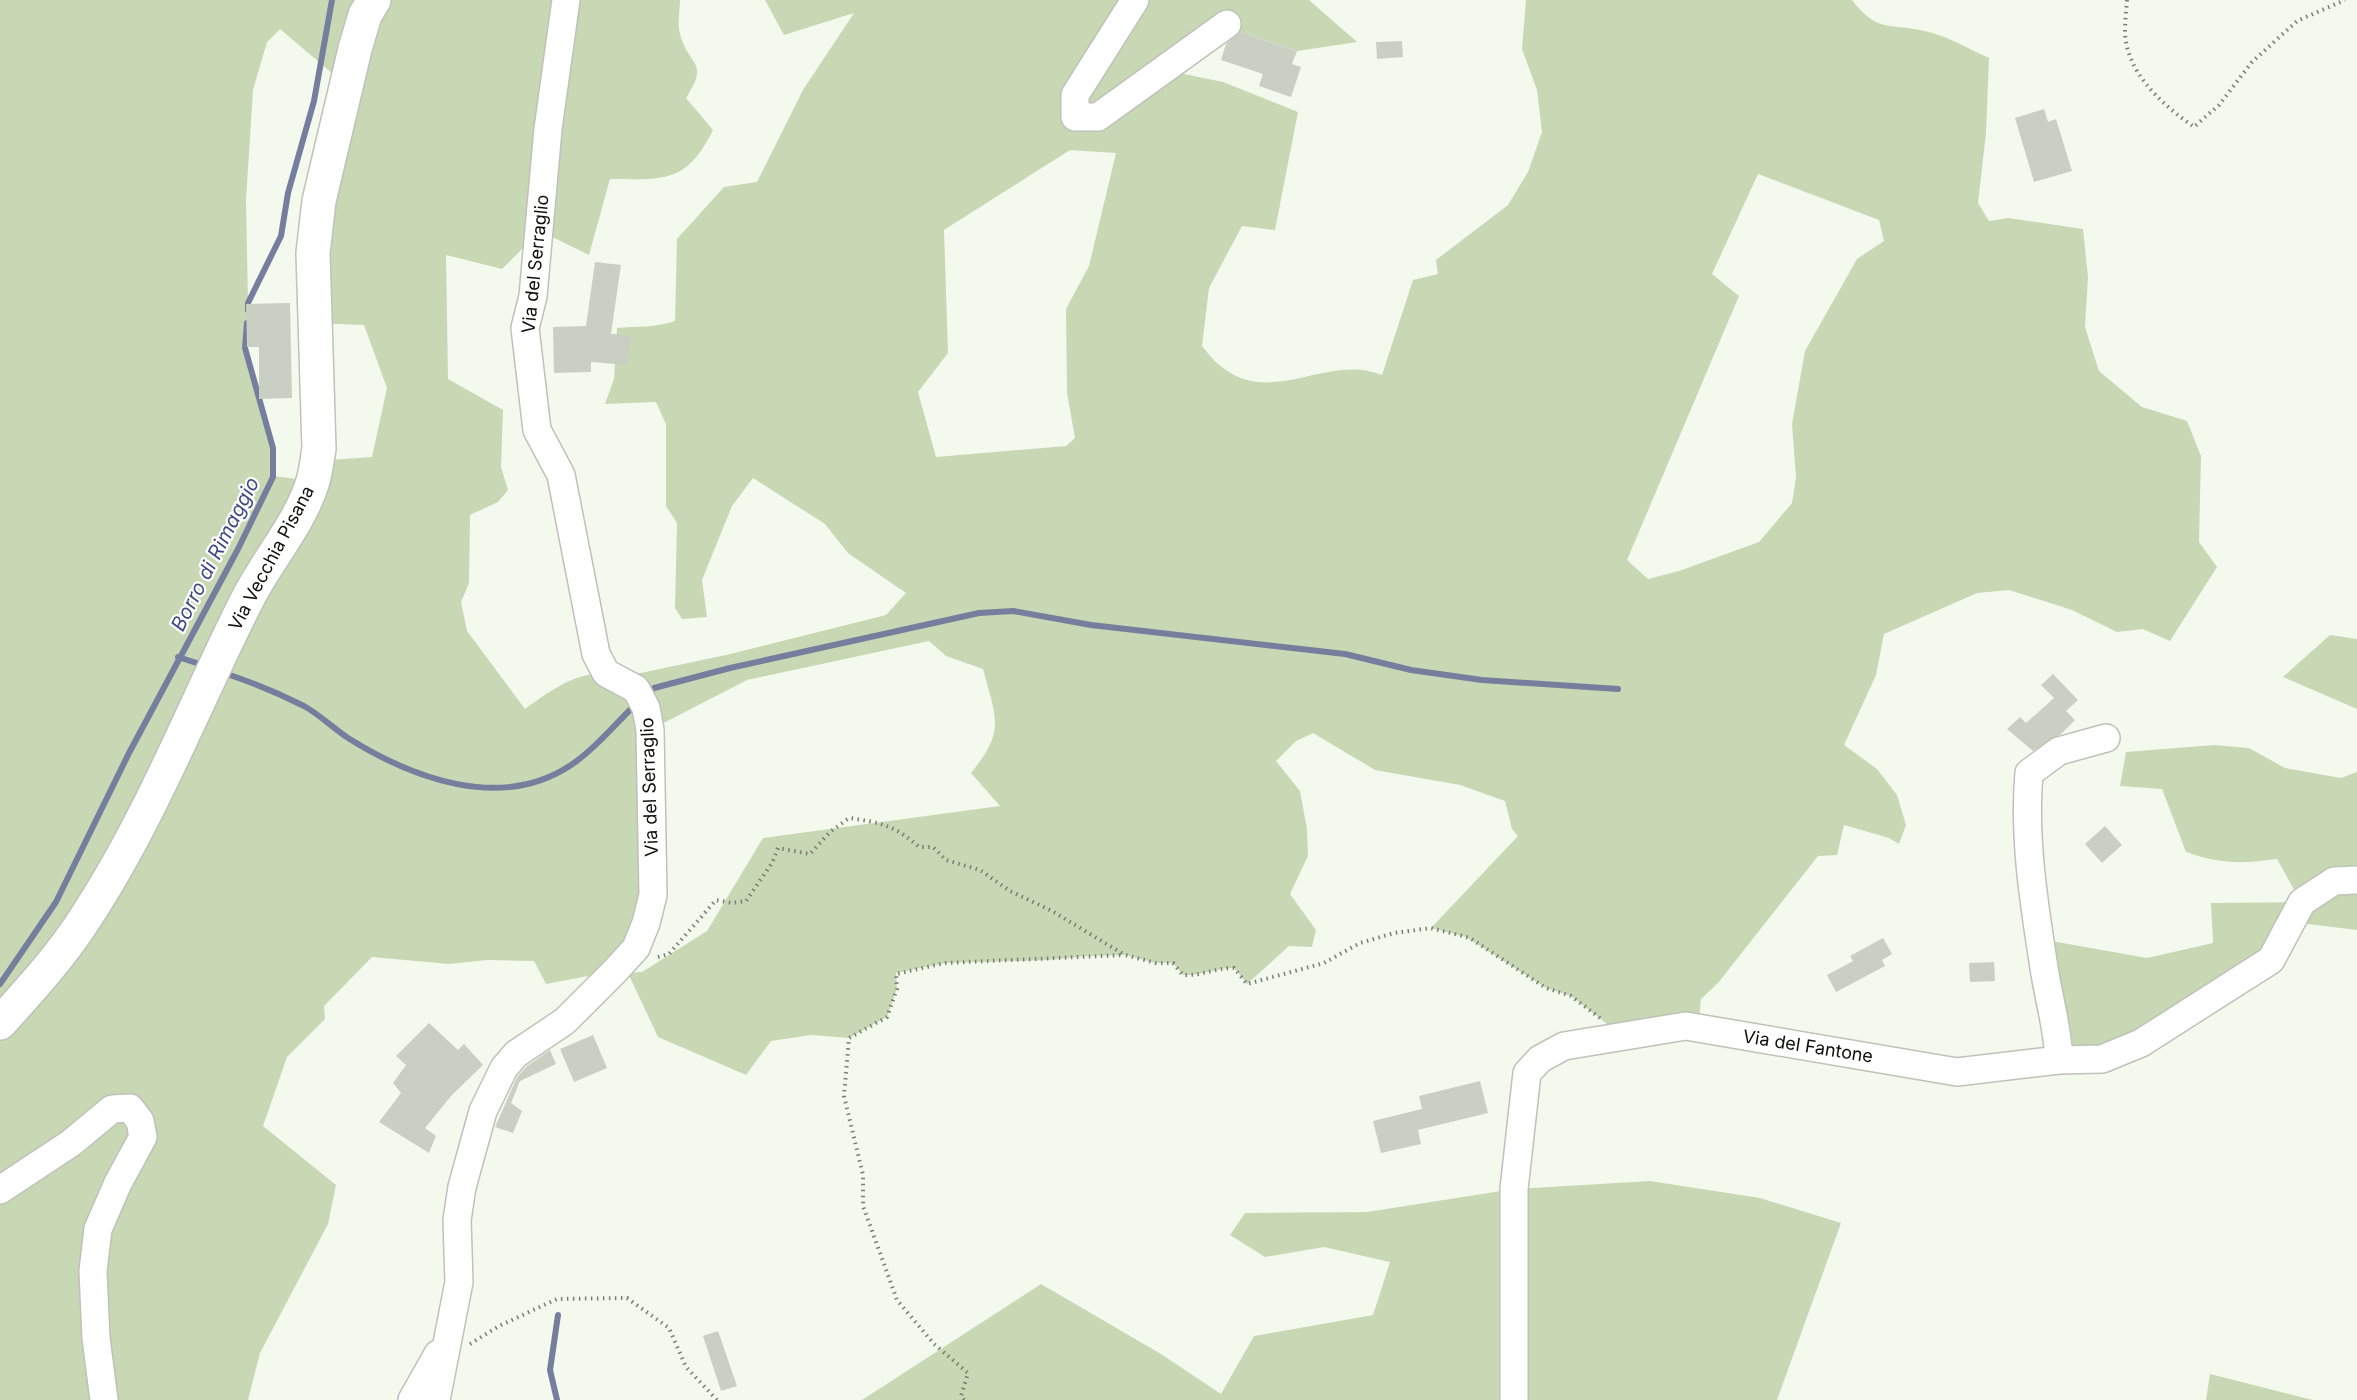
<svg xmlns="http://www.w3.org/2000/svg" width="2357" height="1400" font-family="Inter,sans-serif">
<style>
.green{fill:#c8d7b4;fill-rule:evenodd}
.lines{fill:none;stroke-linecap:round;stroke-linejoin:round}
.stream{stroke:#767e9e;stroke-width:6}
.building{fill:#cacfc4}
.minor-casing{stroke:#bec2b8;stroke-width:30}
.major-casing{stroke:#bec2b8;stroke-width:36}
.path{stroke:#7a7d76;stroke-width:4;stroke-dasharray:1.5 4.5;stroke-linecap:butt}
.minor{stroke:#fff;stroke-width:27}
.major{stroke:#fff;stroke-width:33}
.labels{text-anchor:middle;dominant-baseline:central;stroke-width:4.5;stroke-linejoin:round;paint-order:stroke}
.street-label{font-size:18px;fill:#0d0f0b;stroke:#fff}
.water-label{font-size:20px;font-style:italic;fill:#414885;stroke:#fff}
</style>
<rect width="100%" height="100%" fill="#f4f9ee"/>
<path class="green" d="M0,0H680C680,10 677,24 680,34C689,68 710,60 686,98L713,130C687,183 664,180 610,179L589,255L540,231L502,269L446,255L448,379L503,410L501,467L508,490L498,502L470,515L469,583L461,602L467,631L525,709C551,691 584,664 617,678L726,655L886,615L906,593L848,553L825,524L753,478L732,506L702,580L707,617L682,619L675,608L677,523L666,506V424L656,402L605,404L614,379L617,328C638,326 654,328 675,321L677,239L724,187L757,182L803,90L854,13L784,35L765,0H1309L1357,42L1297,51L1231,29L1164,70L1223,82L1298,112L1275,230L1242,226L1209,288L1202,346C1259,423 1320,350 1382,375L1413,280L1438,274L1436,260L1508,205L1528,172L1542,132L1537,90L1522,49L1526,0H1852C1877,33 1890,23 1925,31C1947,36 1969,49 1989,58L1986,133L1978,203L1989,221L2008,218L2083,229L2088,277L2085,327L2099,371L2142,407L2187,421L2201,456L2199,542L2217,567L2170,641L2143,629L2117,632L2072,610L2009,590L1977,593L1884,634L1876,675L1844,745L1877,769L1897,795L1906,825L1899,844L1889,838L1844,825L1837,855L1818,856L1718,983L1701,999L1698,1028L1611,1027L1571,996L1546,988L1466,937L1431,928L1518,836L1512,829L1505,801L1460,785L1375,770L1313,733L1296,741L1276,761L1300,791L1307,829L1308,856L1290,894L1316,930L1312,947L1289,946L1247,984L1234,968C1215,968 1202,976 1183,975L1173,963H1156L1125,955L1087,956L1047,960L945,963L896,973L897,989L887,1017L849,1038L811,1035L771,1041L746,1075L658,1037L628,973L642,972L707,931L763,838L1000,806L971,773C1006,730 996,719 983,669L946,656L929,641L747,680L650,730L653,895L615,971L546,984L534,961L487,960L449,964L372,957L324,1006L325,1019L287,1057L263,1126L336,1185L328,1224L260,1353L248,1400H0ZM280,29L346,85L315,323L364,325L387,388L372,457L317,461L313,481L273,476V448L245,348L248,303L246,200L253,90L267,42ZM1070,150L1116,153L1089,266L1066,309L1067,393L1075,438L1066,446L936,457L918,392L948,353L944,230ZM1758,174L1879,220L1884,241L1857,259L1805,351L1792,424L1796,477L1792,503L1759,542L1679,571L1648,579L1627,560L1739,296L1712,274Z
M2330,635L2357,639V709L2283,677Z
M2214,745L2249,748L2285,768L2341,778L2357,772V930L2291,922L2271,960L2141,1043L2059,1060L2040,939L2147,958L2213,943L2211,903L2301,902L2277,859C2241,864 2220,864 2186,852L2162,789L2120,786L2126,752Z
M1650,1181L1760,1198L1841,1223L1777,1400H862L1041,1284L1161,1354L1221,1394L1254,1336L1373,1315L1390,1262L1324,1247L1265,1257L1230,1235L1245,1213L1367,1212L1514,1189Z
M2210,1374L2313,1400H2206Z"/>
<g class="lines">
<path class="stream" d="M248,310V303L281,236L288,193L314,101L332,0
M178,657L206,666
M224,673C251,682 278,693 304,706C320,715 333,728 348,738C412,778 501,812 571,765C595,749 616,723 637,703
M647,694L654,688L730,668L979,613L1013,611L1091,625L1345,654L1411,670L1482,680L1618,689
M0,984L56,902L129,753L238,549L273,477V448L245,348L247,323
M557,1400L550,1370L558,1315"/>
</g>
<path class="building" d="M1240,32L1297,51L1292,64L1301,67L1291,97L1259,86L1263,74L1221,60L1226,44Z
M1402,41L1403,57L1377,59L1376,42Z
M2044,109L2048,122L2056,119L2072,171L2034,182L2015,118Z
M595,262L621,265L611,334L631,335L628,365L591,362V372L554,373L553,327L586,326Z
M290,303L292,398L259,399V347H247L246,304Z
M2053,674L2078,700L2066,711L2075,720L2061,734L2033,751L2007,729L2020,717L2026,723L2054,698L2041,685Z
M2105,826L2122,845L2102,863L2085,844Z
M1883,938L1892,954L1882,960L1885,966L1836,992L1827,975L1853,961L1850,956Z
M1994,962L1995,981L1970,982L1969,963Z
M429,1023L458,1050L464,1044L483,1065L452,1095L425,1128L436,1136L429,1153L379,1122L401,1093L393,1083L406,1065L396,1056Z
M593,1035L607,1068L574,1082L560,1049Z
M550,1050L556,1064L520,1081L511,1103L522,1111L513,1133L495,1127L517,1077L527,1066Z
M1480,1081L1488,1113L1418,1130L1421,1144L1381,1153L1373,1121L1422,1109L1419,1096Z
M718,1331L737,1386L721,1391L703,1336Z"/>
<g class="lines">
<g class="minor-casing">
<path id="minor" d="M1135,0L1075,95V117H1098L1227,24
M2059,1060C2058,1030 2050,1004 2045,974C2035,910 2023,839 2029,773L2059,751L2106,738
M0,1190L71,1143L112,1109L130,1108L140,1121L143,1137L118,1183L98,1229L93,1271L96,1338L104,1400
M412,1400L438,1354
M436,1400L459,1282L457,1220L462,1187L483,1111L504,1068L516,1054L565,1021L615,971L636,948L646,923L653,895L650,730L646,708L636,689L606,673L596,654L561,475L537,430L525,328L533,296L548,129L566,0
M1514,1400V1189L1527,1073L1540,1059L1564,1046L1686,1026L1957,1072L2059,1060L2102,1059L2141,1043L2271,960L2302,902L2334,881L2357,880"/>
</g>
<g class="major-casing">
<path id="major" d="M0,1023C30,990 62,955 86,917C151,818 194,705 247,600C267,560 300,524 313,481C316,471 317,459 319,449L313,253L319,201L355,49L365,15L374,0"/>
</g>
<path class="path" d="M2127,0C2126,11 2125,22 2125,33C2127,74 2163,105 2194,127L2219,105L2252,62L2297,21L2345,0
M658,957L669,954L716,900L732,903L746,901L772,863L778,848L810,854L830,832L849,818C879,822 896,826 919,847H933L946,860L980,870L1010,891L1052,911L1125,955L1156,963H1173L1183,975C1202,976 1215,968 1234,968L1247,984L1324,963L1360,943L1394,933L1431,928L1470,938L1546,988L1571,996L1600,1018
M470,1344L499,1326L557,1299L627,1298L669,1328L686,1367L717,1400
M964,1400L961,1396L968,1373L934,1344L897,1300L863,1206V1175L844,1096L849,1038L887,1017L897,989L896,974L945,963L1124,955"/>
<use href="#minor" class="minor"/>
<use href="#major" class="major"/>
</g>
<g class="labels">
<g class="street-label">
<text transform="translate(535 264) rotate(-84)">Via del Serraglio</text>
<text transform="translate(271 558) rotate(-62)">Via Vecchia Pisana</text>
<text transform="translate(649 787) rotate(-92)">Via del Serraglio</text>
<text transform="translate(1808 1046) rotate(9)">Via del Fantone</text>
</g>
<g class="water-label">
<text transform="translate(215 554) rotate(-63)">Borro di Rimaggio</text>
</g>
</g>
</svg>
